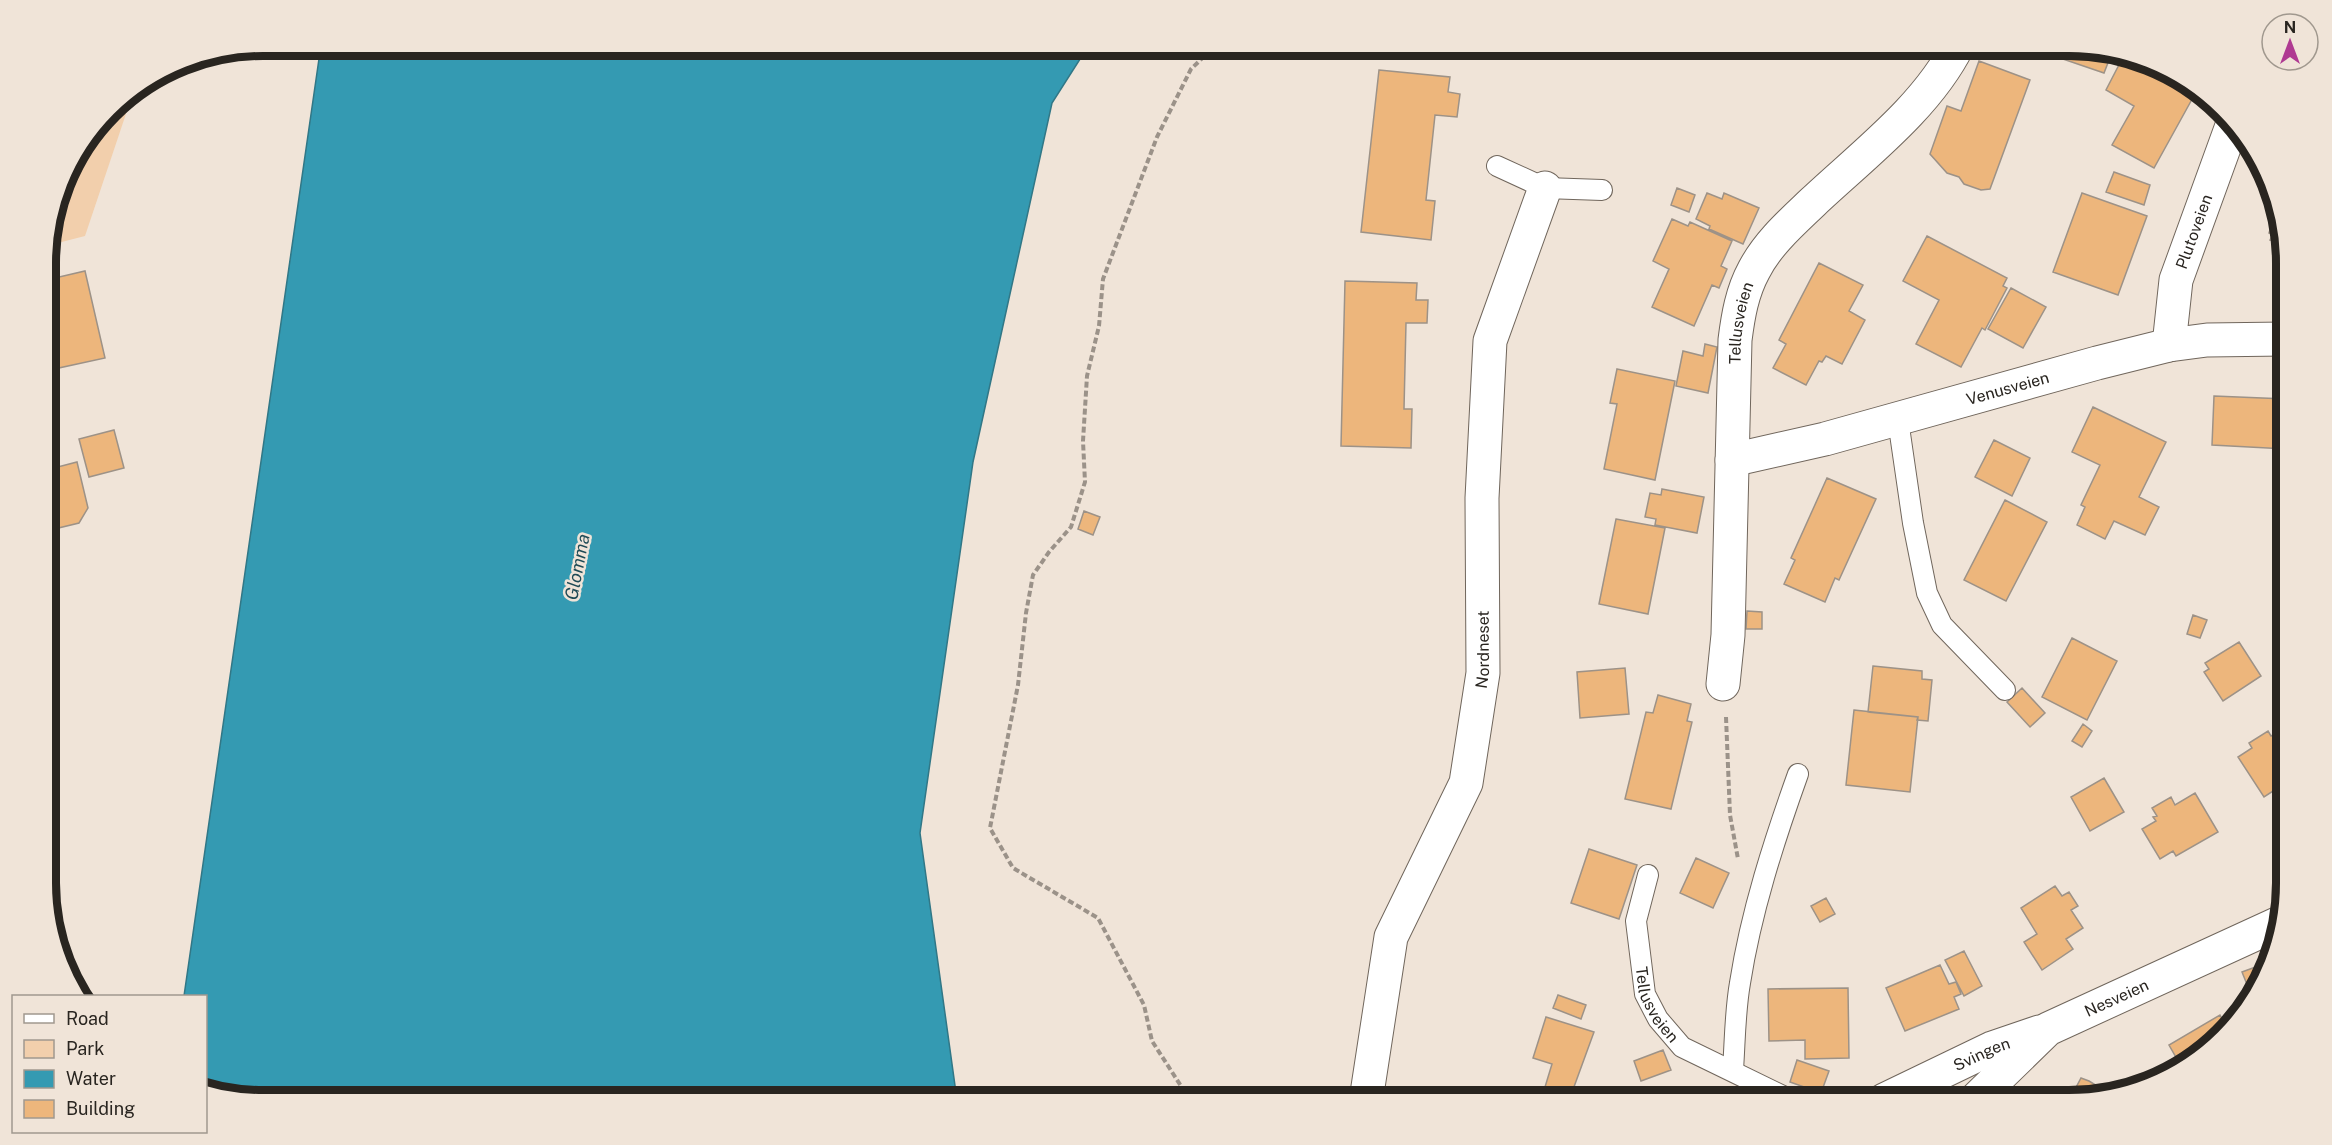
<svg xmlns="http://www.w3.org/2000/svg" width="2332" height="1145" font-family="'Public Sans',sans-serif">
<style>
.green{fill:#f2cfac}
.water{fill:#349ab2;stroke:#317786;stroke-width:1.5}
.building{fill:#edb67c;stroke:#9d9287;stroke-width:1.5}
.lines{fill:none;stroke-linecap:round;stroke-linejoin:round}
.service-casing{stroke:#70665c;stroke-width:22}
.minor-casing{stroke:#70665c;stroke-width:35}
.path{stroke:#9b9289;stroke-width:4;stroke-dasharray:6 3;stroke-linecap:butt}
.service{stroke:#fff;stroke-width:20}
.minor{stroke:#fff;stroke-width:33}
.labels{text-anchor:middle;dominant-baseline:central;stroke-width:5;stroke-linejoin:round;paint-order:stroke}
.street-label{font-size:16px;fill:#292520;stroke:#f0e4d8}
.water-label{font-size:18px;font-style:italic;fill:#1f4b56;stroke:#f0e4d8}
.rim{fill:none;stroke:#292520;stroke-width:8}
</style>
<rect width="100%" height="100%" fill="#f0e4d8"/>
<path class="green" d="M134,90L85,236L46,246L68,166L119,99Z"/>
<path class="water" d="M321,45H1089L1052,103L973,462L920,833L957,1100H262L206,1087V996H184Z"/>
<path class="building" d="M2064,45L2111,55L2104,73L2060,58Z
M2123,57L2160,66L2173,73L2196,92L2154,168L2112,145L2134,106L2106,90Z
M1979,61L2030,80L1990,189L1981,190L1964,184L1959,177L1947,173L1930,154L1947,106L1961,111Z
M1379,70L1450,77L1448,92L1460,94L1457,117L1435,115L1426,200L1435,201L1431,240L1361,232Z
M2114,172L2150,185L2144,205L2106,192Z
M1677,188L1695,195L1689,212L1671,205Z
M1707,193L1722,199L1724,193L1759,208L1743,244L1709,229L1710,226L1696,219Z
M2082,193L2147,216L2118,295L2053,272Z
M2276,212L2285,234V245L2270,240L2273,234L2269,233Z
M1672,219L1688,226L1690,222L1732,241L1721,266L1727,269L1719,288L1712,285L1694,326L1652,307L1669,269L1653,261Z
M1927,236L2007,278L2003,286L2007,288L1985,330L1982,328L1961,367L1916,344L1939,300L1903,281Z
M1819,263L1863,285L1849,311L1865,320L1842,364L1826,356L1822,362L1819,361L1806,385L1773,368L1786,344L1779,340Z
M85,271L105,358L54,369L46,332V280Z
M1345,281L1417,283L1416,300H1428L1427,323H1406L1404,409H1412L1411,448L1341,446Z
M2011,288L2046,307L2023,348L1988,329Z
M1705,344L1717,347L1708,393L1676,386L1683,351L1703,356Z
M1617,369L1675,381L1655,480L1604,469L1617,404L1610,403Z
M2214,396L2286,399V449L2212,445Z
M2093,407L2166,442L2139,497L2159,507L2145,535L2114,521L2105,539L2077,525L2085,507L2081,505L2100,465L2072,452Z
M114,430L124,468L89,477L79,439Z
M1994,440L2030,458L2012,496L1975,477Z
M77,462L88,508L79,523L46,531V470Z
M1827,478L1876,499L1839,580L1835,578L1825,602L1784,584L1795,560L1791,558Z
M1662,489L1704,497L1697,533L1655,525L1656,519L1645,517L1650,493L1661,495Z
M2005,500L2047,522L2006,601L1964,580Z
M1084,511L1100,517L1093,535L1078,529Z
M1616,519L1665,528L1648,614L1599,604Z
M1747,611L1762,612V629H1746Z
M2193,615L2207,620L2200,638L2187,634Z
M2072,638L2117,661L2087,720L2042,697Z
M2239,642L2261,676L2223,701L2204,672L2209,669L2205,663Z
M1873,666L1922,671V679L1932,680L1928,721L1917,720L1918,717L1868,712Z
M1625,668L1629,714L1580,718L1577,672Z
M2022,688L2045,713L2030,727L2007,702Z
M1658,695L1691,704L1687,721L1692,722L1671,809L1625,799L1646,712L1653,713Z
M1854,710L1918,717L1910,792L1846,785Z
M2083,724L2092,731L2082,747L2072,741Z
M2268,731L2271,736L2275,734L2287,753V782L2264,797L2238,757L2252,748L2249,743Z
M2104,778L2124,812L2090,831L2071,797Z
M2195,793L2218,832L2176,856L2173,851L2160,859L2142,829L2156,821L2153,817L2157,816L2152,808L2171,797L2175,805Z
M1589,849L1637,865L1619,919L1571,903Z
M1696,858L1729,873L1713,908L1680,893Z
M2055,886L2062,896L2069,892L2078,906L2071,910L2083,928L2066,939L2073,949L2042,970L2024,942L2037,934L2021,908Z
M1826,898L1835,914L1820,922L1811,906Z
M1964,951L1982,986L1964,996L1945,960Z
M2266,963L2265,978L2255,990L2250,992L2242,972Z
M1940,965L1949,984L1956,982L1961,994L1954,997L1959,1009L1905,1031L1886,988Z
M1848,988L1849,1058L1805,1059V1040L1769,1041L1768,989Z
M1558,995L1586,1005L1581,1019L1553,1008Z
M2220,1015L2225,1024L2191,1063L2181,1066L2169,1045Z
M1546,1017L1594,1032L1571,1095L1545,1087L1552,1064L1533,1058Z
M1663,1050L1671,1070L1641,1081L1634,1061Z
M1797,1060L1829,1071L1821,1093L1790,1082Z
M2081,1078L2089,1081L2107,1092L2079,1100L2072,1095Z"/>
<g class="lines">
<g class="service-casing">
<g id="service">
<path d="M1497,166L1545,188L1602,190"/>
<path d="M1898,420L1913,523L1927,593L1942,625L2005,690"/>
<path id="s1" d="M1648,875L1636,921L1645,994L1658,1019L1682,1047L1791,1100"/>
<path d="M1733,1070C1735,1041 1735,1011 1740,983C1751,912 1774,841 1798,774"/>
</g>
</g>
<g class="minor-casing">
<g id="minor">
<path id="s2" d="M2169,345L2176,280L2233,123"/>
<path id="s3" d="M1732,460L1825,439L2097,363L2169,345L2207,340L2285,339"/>
<path id="s4" d="M1723,684L1728,635L1735,340C1738,316 1742,292 1754,270C1768,243 1791,223 1813,202C1863,155 1927,107 1958,45"/>
<path id="s5" d="M1366,1100L1391,937L1466,783L1483,673L1482,498L1490,341L1545,188"/>
<path id="s6" d="M1884,1100L1992,1048L2039,1032"/>
<path id="s7" d="M1975,1100L2048,1029L2277,924"/>
</g>
</g>
<path class="path" d="M1726,717L1730,815L1738,859
M1190,1100L1152,1041L1144,1005L1098,918L1013,868L990,828L1018,685L1026,613L1033,575L1049,552L1071,527L1085,482L1083,441L1087,376L1099,326L1103,279L1157,137L1191,69L1216,45"/>
<use href="#service" class="service"/>
<use href="#minor" class="minor"/>
</g>
<g class="labels">
<g class="street-label">
<text stroke="none"><textPath href="#s2" startOffset="117">Plutoveien</textPath></text>
<text stroke="none"><textPath href="#s4" startOffset="362">Tellusveien</textPath></text>
<text stroke="none"><textPath href="#s3" startOffset="285">Venusveien</textPath></text>
<text stroke="none"><textPath href="#s5" startOffset="471">Nordneset</textPath></text>
<text stroke="none"><textPath href="#s7" startOffset="177">Nesveien</textPath></text>
<text stroke="none"><textPath href="#s1" startOffset="135">Tellusveien</textPath></text>
<text stroke="none"><textPath href="#s6" startOffset="108">Svingen</textPath></text>
</g>
<g class="water-label">
<text transform="translate(577 567) rotate(-79)">Glomma</text>
</g>
</g>
<path d="M0 0H2332V1145H0ZM263 56H2069A207 207 0 0 1 2276 263V883A207 207 0 0 1 2069 1090H263A207 207 0 0 1 56 883V263A207 207 0 0 1 263 56Z" fill="#f0e4d8" fill-rule="evenodd"/>
<path class="rim" d="M263 56H2069A207 207 0 0 1 2276 263V883A207 207 0 0 1 2069 1090H263A207 207 0 0 1 56 883V263A207 207 0 0 1 263 56Z"/>
<rect x="12" y="995" width="195" height="138" fill="#f0e4d8" stroke="#a0988e" stroke-width="1.5"/>
<rect x="24" y="1014" width="30" height="9" fill="#ffffff" stroke="#a0988e" stroke-width="1.5"/>
<text x="66" y="1025" font-size="18" fill="#292520">Road</text>
<rect x="24" y="1040" width="30" height="18" fill="#f2cfac" stroke="#a0988e" stroke-width="1.5"/>
<text x="66" y="1055" font-size="18" fill="#292520">Park</text>
<rect x="24" y="1070" width="30" height="18" fill="#349ab2" stroke="#a0988e" stroke-width="1.5"/>
<text x="66" y="1085" font-size="18" fill="#292520">Water</text>
<rect x="24" y="1100" width="30" height="18" fill="#edb67c" stroke="#a0988e" stroke-width="1.5"/>
<text x="66" y="1115" font-size="18" fill="#292520">Building</text>
<g transform="translate(2290 42)"><circle r="28" fill="#f0e4d8" stroke="#a0988e" stroke-width="1.5"/>
<path d="M0-4.5L10 22L0 15L-10 22Z" fill="#af3a92"/>
<text y="-9" font-size="16" font-weight="bold" text-anchor="middle" fill="#292520">N</text>
</g>
</svg>
